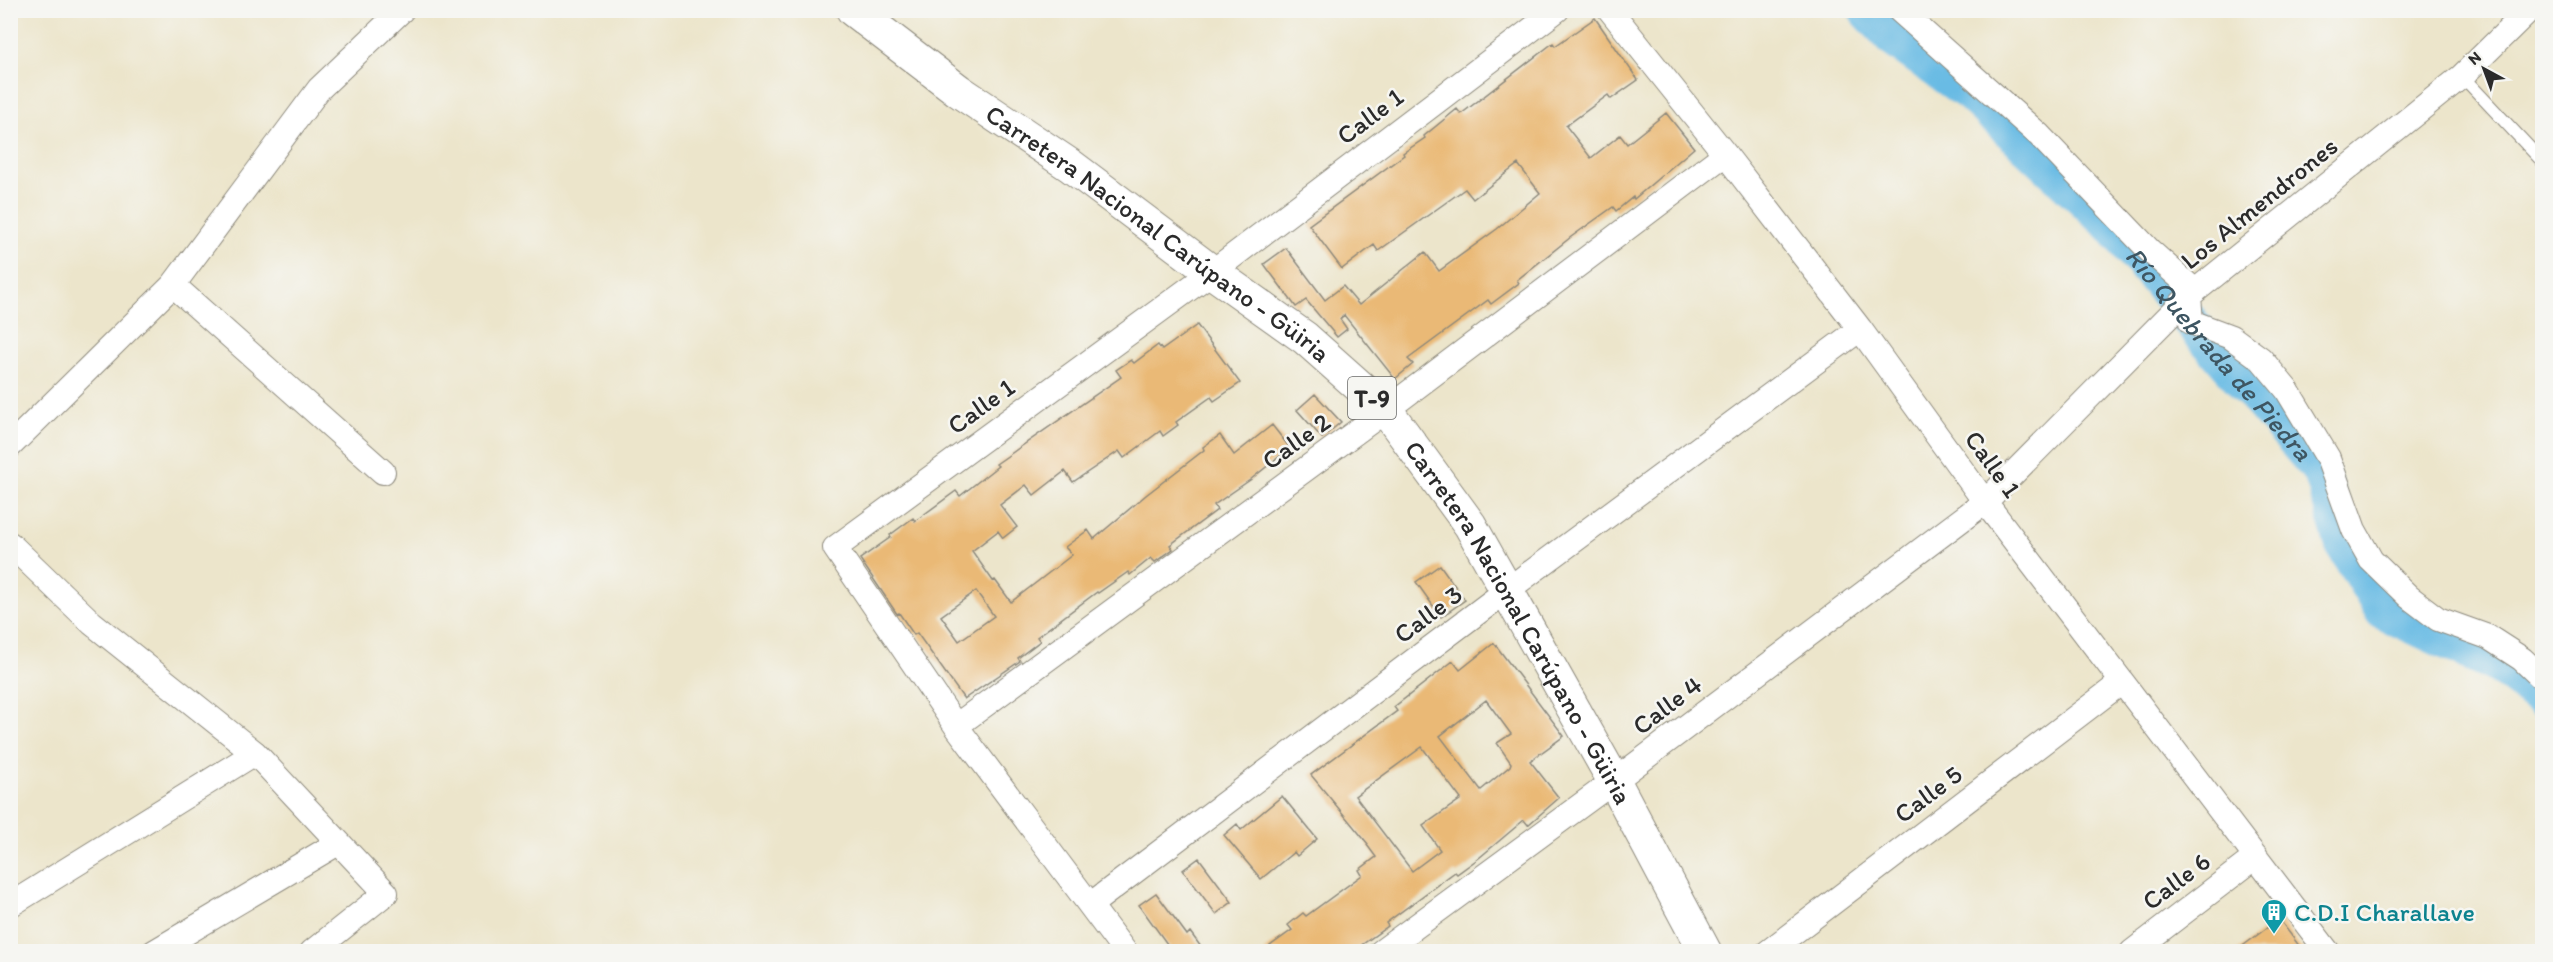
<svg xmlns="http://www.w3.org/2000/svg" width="2553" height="962" font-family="Itim,sans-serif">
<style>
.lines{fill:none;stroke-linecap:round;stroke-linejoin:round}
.river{stroke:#69bbe4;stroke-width:36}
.building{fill:#eab976;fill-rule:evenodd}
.service-casing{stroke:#8c887b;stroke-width:14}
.minor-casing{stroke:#8c887b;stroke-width:26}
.trunk-casing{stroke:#8c887b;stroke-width:35}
.service{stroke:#fff;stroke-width:12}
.minor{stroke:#fff;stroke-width:24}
.trunk{stroke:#fff;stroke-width:33}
.labels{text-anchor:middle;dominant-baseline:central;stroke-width:5;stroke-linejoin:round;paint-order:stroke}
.shield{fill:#f6f6f2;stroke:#686867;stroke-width:1.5}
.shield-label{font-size:24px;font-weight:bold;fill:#2b2b2b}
.street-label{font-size:26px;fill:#2b2b2b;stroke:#f6f6f2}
.culture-label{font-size:26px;fill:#0d838f;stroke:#f6f6f2;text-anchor:start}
.water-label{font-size:27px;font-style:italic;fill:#3e5662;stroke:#f6f6f2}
</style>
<rect width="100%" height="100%" fill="#f6f6f2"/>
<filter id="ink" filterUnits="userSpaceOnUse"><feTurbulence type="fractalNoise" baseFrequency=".0167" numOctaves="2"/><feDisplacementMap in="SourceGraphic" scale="12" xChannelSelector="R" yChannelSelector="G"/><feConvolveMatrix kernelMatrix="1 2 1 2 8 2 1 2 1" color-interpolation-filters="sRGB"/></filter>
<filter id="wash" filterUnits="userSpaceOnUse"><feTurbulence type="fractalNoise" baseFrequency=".008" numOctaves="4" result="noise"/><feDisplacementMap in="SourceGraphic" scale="24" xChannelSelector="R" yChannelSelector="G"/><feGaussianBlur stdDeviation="1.35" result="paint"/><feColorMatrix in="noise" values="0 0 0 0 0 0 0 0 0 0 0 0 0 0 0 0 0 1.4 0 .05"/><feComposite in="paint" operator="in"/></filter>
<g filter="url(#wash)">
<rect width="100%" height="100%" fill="#ece5cb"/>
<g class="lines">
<path class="river" id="s1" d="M1866,10L1894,40L1970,94L2111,225L2195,327L2321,472L2343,545L2383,612L2500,667L2542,700"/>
</g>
<g id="blocks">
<path class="building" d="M1595,18L1638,80L1611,99L1608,95L1566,126L1591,158L1620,135L1627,144L1666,113L1694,148L1634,199L1633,197L1616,211L1613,207L1571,237L1517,280L1519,283L1491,304L1488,300L1408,359L1413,364L1395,379L1344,315L1340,319L1347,329L1337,337L1306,300L1296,307L1264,264L1286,248L1325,300L1343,286L1359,305L1425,252L1439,271L1497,229L1540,193L1518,164L1473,199L1465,189L1462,191L1378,251L1374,245L1342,269L1309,225L1404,155L1403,153L1425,138L1424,136L1457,109L1461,114L1553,43L1555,46Z
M1197,325L1240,383L1214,401L1211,397L1176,422L1178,425L1163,436L1160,431L1124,458L1119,451L1073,482L1065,471L1034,495L1026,485L1000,505L1017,527L1003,538L998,531L972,551L993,581L995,580L1011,602L1072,555L1065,547L1088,530L1094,539L1146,495L1204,450L1203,447L1220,435L1234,455L1272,425L1290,448L1250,480L1214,505L1217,510L1170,545L1173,549L1155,562L1151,558L1130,575L1128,572L1098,593L1097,592L1037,637L1040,641L1018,658L1020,661L964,699L917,633L914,635L899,613L897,614L860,559L891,537L890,535L913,518L915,521L956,491L960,496L998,466L996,464L1121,377L1116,370L1131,360L1134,363L1158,345L1162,350ZM976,591L994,616L959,641L941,616Z
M1315,394L1341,422L1322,438L1297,410Z
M1440,565L1465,600L1441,617L1416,582Z
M1494,643L1564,736L1530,761L1559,798L1528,825L1524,820L1479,858L1457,874L1455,872L1386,923L1388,926L1353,951H1263L1292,930L1288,925L1303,913L1306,916L1362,875L1359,870L1376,857L1367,845L1368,844L1311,775L1397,711L1394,707L1453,661L1460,670ZM1486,700L1511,734L1497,743L1511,763L1510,766L1481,790L1440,736ZM1422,747L1461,799L1423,826L1440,850L1412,871L1355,796Z
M1282,796L1317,839L1297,856L1294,852L1261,879L1224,835L1237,824L1241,830Z
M1199,858L1232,902L1216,914L1183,870Z
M1156,893L1187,935L1190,932L1204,951H1165L1170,948L1139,905Z
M2279,919L2303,951H2236Z"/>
</g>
</g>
<g filter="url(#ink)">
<use href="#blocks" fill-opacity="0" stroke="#8c887b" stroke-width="1.5"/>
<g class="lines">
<g class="service-casing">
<path id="service" d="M2462,76L2542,161"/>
</g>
<g class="minor-casing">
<path id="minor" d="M1610,10L1725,154L1860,329L1985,502L2328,952
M1899,10L2039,135L2150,251L2195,291
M173,285L383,472
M2189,296L2191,322L2231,337L2261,359L2287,390L2328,458L2354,530L2371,560L2409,597L2438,619L2488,637L2522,659L2542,678
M10,446L173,285L319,89L402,10
M10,544L92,623L255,753L386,893L312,952
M956,726L1386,410L1725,154
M10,905L255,753
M1090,905L1506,591L1860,329
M154,952L338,843
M1125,952L956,726L835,548L1212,272L1557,10
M1381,952L1614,781L1985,502L2189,296L2462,76L2529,10
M1768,952L2122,682
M2132,952L2256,857"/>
</g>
<g class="trunk-casing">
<g id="trunk">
<path id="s2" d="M853,10L959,91L1071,166L1212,272L1305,338L1386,410L1470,525L1614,781L1705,952"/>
</g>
</g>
<use href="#service" class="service"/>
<use href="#minor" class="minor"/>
<use href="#trunk" class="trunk"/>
</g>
</g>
<defs>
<g id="building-pin" transform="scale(1.35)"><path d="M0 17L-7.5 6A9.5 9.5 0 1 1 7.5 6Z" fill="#0f9aa8" stroke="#f6f6f2"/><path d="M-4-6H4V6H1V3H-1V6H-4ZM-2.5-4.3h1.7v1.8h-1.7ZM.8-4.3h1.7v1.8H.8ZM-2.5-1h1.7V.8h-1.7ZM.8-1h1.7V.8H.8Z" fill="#fff"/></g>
</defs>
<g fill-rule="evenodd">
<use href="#building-pin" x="2274" y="912"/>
</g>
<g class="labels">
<rect class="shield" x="1348" y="377" width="48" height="42" rx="4.5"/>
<g class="shield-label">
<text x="1372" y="398">T-9</text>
</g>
<g class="street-label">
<text transform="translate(1370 116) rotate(-37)">Calle 1</text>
<text transform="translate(2259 203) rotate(-39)">Los Almendrones</text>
<text stroke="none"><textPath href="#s2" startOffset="378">Carretera Nacional Carúpano - Güiria</textPath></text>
<text transform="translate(981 406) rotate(-36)">Calle 1</text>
<text transform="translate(1296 441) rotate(-36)">Calle 2</text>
<text transform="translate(1993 464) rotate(54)">Calle 1</text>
<text transform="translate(1428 614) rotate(-37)">Calle 3</text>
<text stroke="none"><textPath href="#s2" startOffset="918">Carretera Nacional Carúpano - Güiria</textPath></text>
<text transform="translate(1667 705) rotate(-37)">Calle 4</text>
<text transform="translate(1928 794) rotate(-37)">Calle 5</text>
<text transform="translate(2176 881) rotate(-37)">Calle 6</text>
</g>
<g class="culture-label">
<text x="2294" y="912">C.D.I Charallave</text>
</g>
<g class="water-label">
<text stroke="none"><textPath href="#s1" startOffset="495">Río Quebrada de Piedra</textPath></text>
</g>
</g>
<rect width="2553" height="962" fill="none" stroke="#f6f6f2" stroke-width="36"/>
<g transform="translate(2484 69) rotate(319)" stroke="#f6f6f2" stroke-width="4.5" paint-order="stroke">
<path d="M0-4.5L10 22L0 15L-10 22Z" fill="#2b2b2b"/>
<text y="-9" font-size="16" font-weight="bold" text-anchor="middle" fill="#2b2b2b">N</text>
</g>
</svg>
